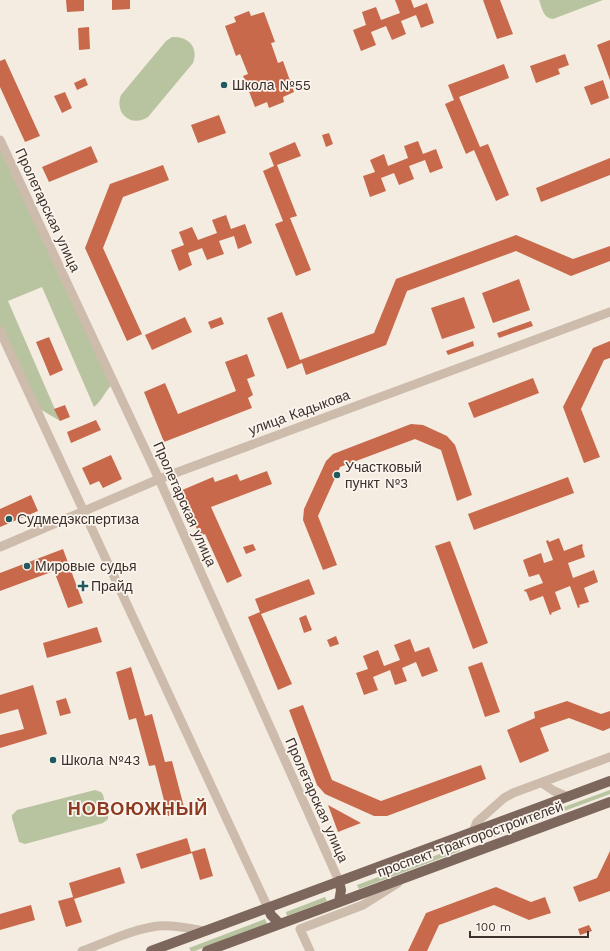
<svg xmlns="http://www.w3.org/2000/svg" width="610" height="951" font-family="'Work Sans',sans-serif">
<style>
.green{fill:#b8c4a0}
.building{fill:#c8694b}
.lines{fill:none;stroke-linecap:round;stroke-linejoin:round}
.minor{stroke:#cdbbac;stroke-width:9}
.major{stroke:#7d675c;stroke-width:10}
.poi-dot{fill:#1f5a5e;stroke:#fbf5ee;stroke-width:1.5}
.labels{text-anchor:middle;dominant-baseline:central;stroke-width:3.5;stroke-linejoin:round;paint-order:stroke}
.poi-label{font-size:14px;fill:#3b302b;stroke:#fbf5ee;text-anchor:start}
.street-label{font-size:14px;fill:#3b302b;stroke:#fbf5ee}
.district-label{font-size:18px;font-weight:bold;letter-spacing:1px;fill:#8c3b22;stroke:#fbf5ee}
</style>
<rect width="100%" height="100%" fill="#f4ebe1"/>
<path class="green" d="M539,0H603L553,19C543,18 542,8 539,0Z
M172,37C188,36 199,47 193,63L148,117C131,128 114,113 121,95L166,41Z
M0,142L114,383C105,390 103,400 94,407L42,287L8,301L60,421L35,406L0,330Z
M95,790L101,792L103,795L108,815V819L103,823L25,844L19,842L12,818V815L17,810Z
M610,790V794L489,839L488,835Z
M458,847L460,851L359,889L357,885Z
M325,897L327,901L287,916L286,912Z
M265,919L267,924L195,951H191L189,948Z"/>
<path class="building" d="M66,0H84V11L67,12Z
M112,0H130V9L112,10Z
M395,0H411L414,8L427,3L434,23L421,28L416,15L401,21L406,34L392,40L386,26L371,32L376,45L361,51L353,30L366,25L362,12L376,7L381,20L400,13Z
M483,0H500L513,34L497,39Z
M249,11L251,16L264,12L275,42L271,43L278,63L283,61L294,92L283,97L284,102L269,108L267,102L255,107L243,76L248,74L240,54L236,56L225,26L236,22L234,17Z
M89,27L90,49L79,50L78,28Z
M610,40V80L597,45Z
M565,54L569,65L558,69L560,74L536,83L530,66Z
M5,59L40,136L25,142L0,87V61Z
M504,64L509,78L459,97L480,147L488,144L509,195L496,201L474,150L466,154L445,104L454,100L448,85Z
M85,78L88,85L77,90L74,83Z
M603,80L609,98L591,105L584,87Z
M65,92L72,108L62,113L54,96Z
M219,115L226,133L198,143L191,125Z
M329,133L333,144L326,147L322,135Z
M418,141L423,154L436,149L443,168L430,173L425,160L409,166L414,179L399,185L394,173L381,178L386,191L370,197L363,176L375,172L370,160L384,154L388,166L408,158L404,146Z
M295,142L301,156L277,165L297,216L290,218L311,270L296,276L275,224L283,221L263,171L274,166L269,153Z
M91,146L98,162L49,182L42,167Z
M610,158V175L541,202L536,188Z
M163,165L169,180L123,197L103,248L142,334L127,341L85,248L110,184Z
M226,215L231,229L245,224L252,243L238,249L234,236L219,241L224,254L207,260L202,248L188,253L192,265L179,271L171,250L184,245L179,232L192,227L198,240L217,233L212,220Z
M516,235L573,259L610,246V261L571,276L516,251L407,291L386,345L306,375L302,363L287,369L267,318L282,312L300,360L374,333L396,279Z
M519,279L530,310L493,323L482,293Z
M464,297L475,328L442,339L431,308Z
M185,317L192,332L152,350L145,335Z
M221,317L224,324L211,329L208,322Z
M531,321L533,326L499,338L497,333Z
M49,337L63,370L50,376L36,342Z
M473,341L474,346L448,355L446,351Z
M610,341V358L604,360L581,409L600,457L584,463L563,407L593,348Z
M247,354L255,376L247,379L253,395L248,398L252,408L164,442L144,392L165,383L178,414L236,391L225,362Z
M533,378L539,393L474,418L468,403Z
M65,405L70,417L60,421L54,409Z
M96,420L101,430L71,443L67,432Z
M411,424L423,425L447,436L455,445L472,495L457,501L441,450L415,439L340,467L318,516L337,565L323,570L303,520L304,509L326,461L333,454Z
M111,455L122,479L103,488L99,481L90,485L82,468Z
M267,471L272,484L211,507L242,576L227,583L205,534L200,536L180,491L213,477L215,482L237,474L240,481Z
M568,477L574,493L474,530L468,514Z
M31,495L38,511L0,527V509Z
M559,538L564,551L582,544L583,546L582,547L585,557L568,563L573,578L594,570L598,582L584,588L589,602L579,605L580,607L578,608L570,586L555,592L561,609L551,613L552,614L550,615L543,596L530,601L526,591L525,592L524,590L543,583L539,574L529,577L523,560L541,553L544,563L553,560L546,541L548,540L549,542Z
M450,541L488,643L473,649L435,546Z
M253,544L256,550L246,554L243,547Z
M63,549L83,603L68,608L54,571L0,591V573Z
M309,579L315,594L261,614L292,684L278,690L248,617L260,612L255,599Z
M306,615L312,630L304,633L299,618Z
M97,627L102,642L47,658L43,643Z
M336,636L339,644L330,647L327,640Z
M410,639L415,652L429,647L438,671L422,677L416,662L402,668L407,681L395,685L390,670L373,677L378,690L364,695L356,673L368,669L363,656L378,650L384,666L400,660L394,645Z
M482,662L500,712L485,717L468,667Z
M131,667L145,716L152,714L165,762L172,761L185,811L168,816L155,765L149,766L136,718L129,720L116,672Z
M33,685L47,734L0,748V735L24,729L18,709L0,714V695Z
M66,698L71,713L60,716L56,701Z
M567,701L601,714L610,711V728L603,731L569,718L540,728L549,751L520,763L507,730L535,718L534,712Z
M303,705L332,780L381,801L481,765L486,779L387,816H374L325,794L317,785L289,710Z
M328,805L361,823L338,832Z
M187,838L191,852L205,848L213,876L200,880L192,853L141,869L136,854Z
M610,851V891L579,902L573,887L597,878Z
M120,867L125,883L74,899L82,922L66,927L58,901L73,897L69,883Z
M496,887L531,902L545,897L551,913L529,920L494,905L439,925L427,951H408L426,913Z
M31,905L35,920L0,930V914Z
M589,925L592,931L580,935L578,929Z"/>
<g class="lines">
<path class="minor" d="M0,140L159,479L339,881
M0,331C89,523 179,715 268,908
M0,547L159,479L610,312
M542,783L554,791L568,797
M473,832L477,822L504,798L513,793L610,757
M300,929L363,905L398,883
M300,929L310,951
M82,951C105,943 133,929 158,926C173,925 189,928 204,931"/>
<path class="major" d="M339,881L341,890L339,902
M268,908L271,915L280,924
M151,951L610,781
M207,951L610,802"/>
</g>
<g class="poi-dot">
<circle cx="224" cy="85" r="4"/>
<circle cx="337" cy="475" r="4"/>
<circle cx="9" cy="519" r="4"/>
<circle cx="27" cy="566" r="4"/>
<path d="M81 580h4v4h4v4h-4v4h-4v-4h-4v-4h4z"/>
<circle cx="53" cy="760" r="4"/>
</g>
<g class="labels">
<g class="poi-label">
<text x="232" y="85">Школа №55</text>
<text x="345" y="467">Участковый<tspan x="345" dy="16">пункт №3</tspan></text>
<text x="17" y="519">Судмедэкспертиза</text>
<text x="35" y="566">Мировые судья</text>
<text x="91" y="586">Прайд</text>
<text x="61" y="760">Школа №43</text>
</g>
<g class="street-label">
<text transform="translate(48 210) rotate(65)">Пролетарская улица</text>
<text transform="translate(299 412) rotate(-20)">улица Кадыкова</text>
<text transform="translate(185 504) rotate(66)">Пролетарская улица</text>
<text transform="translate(317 800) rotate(66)">Пролетарская улица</text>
<text transform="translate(470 839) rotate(-20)">проспект Тракторостроителей</text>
</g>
<g class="district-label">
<text x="138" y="808">НОВОЮЖНЫЙ</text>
</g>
</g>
<path d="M470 931v6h118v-6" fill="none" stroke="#3b302b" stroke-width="2"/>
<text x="476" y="931" font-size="12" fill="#3b302b" stroke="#fbf5ee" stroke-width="3" paint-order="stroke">100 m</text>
</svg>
